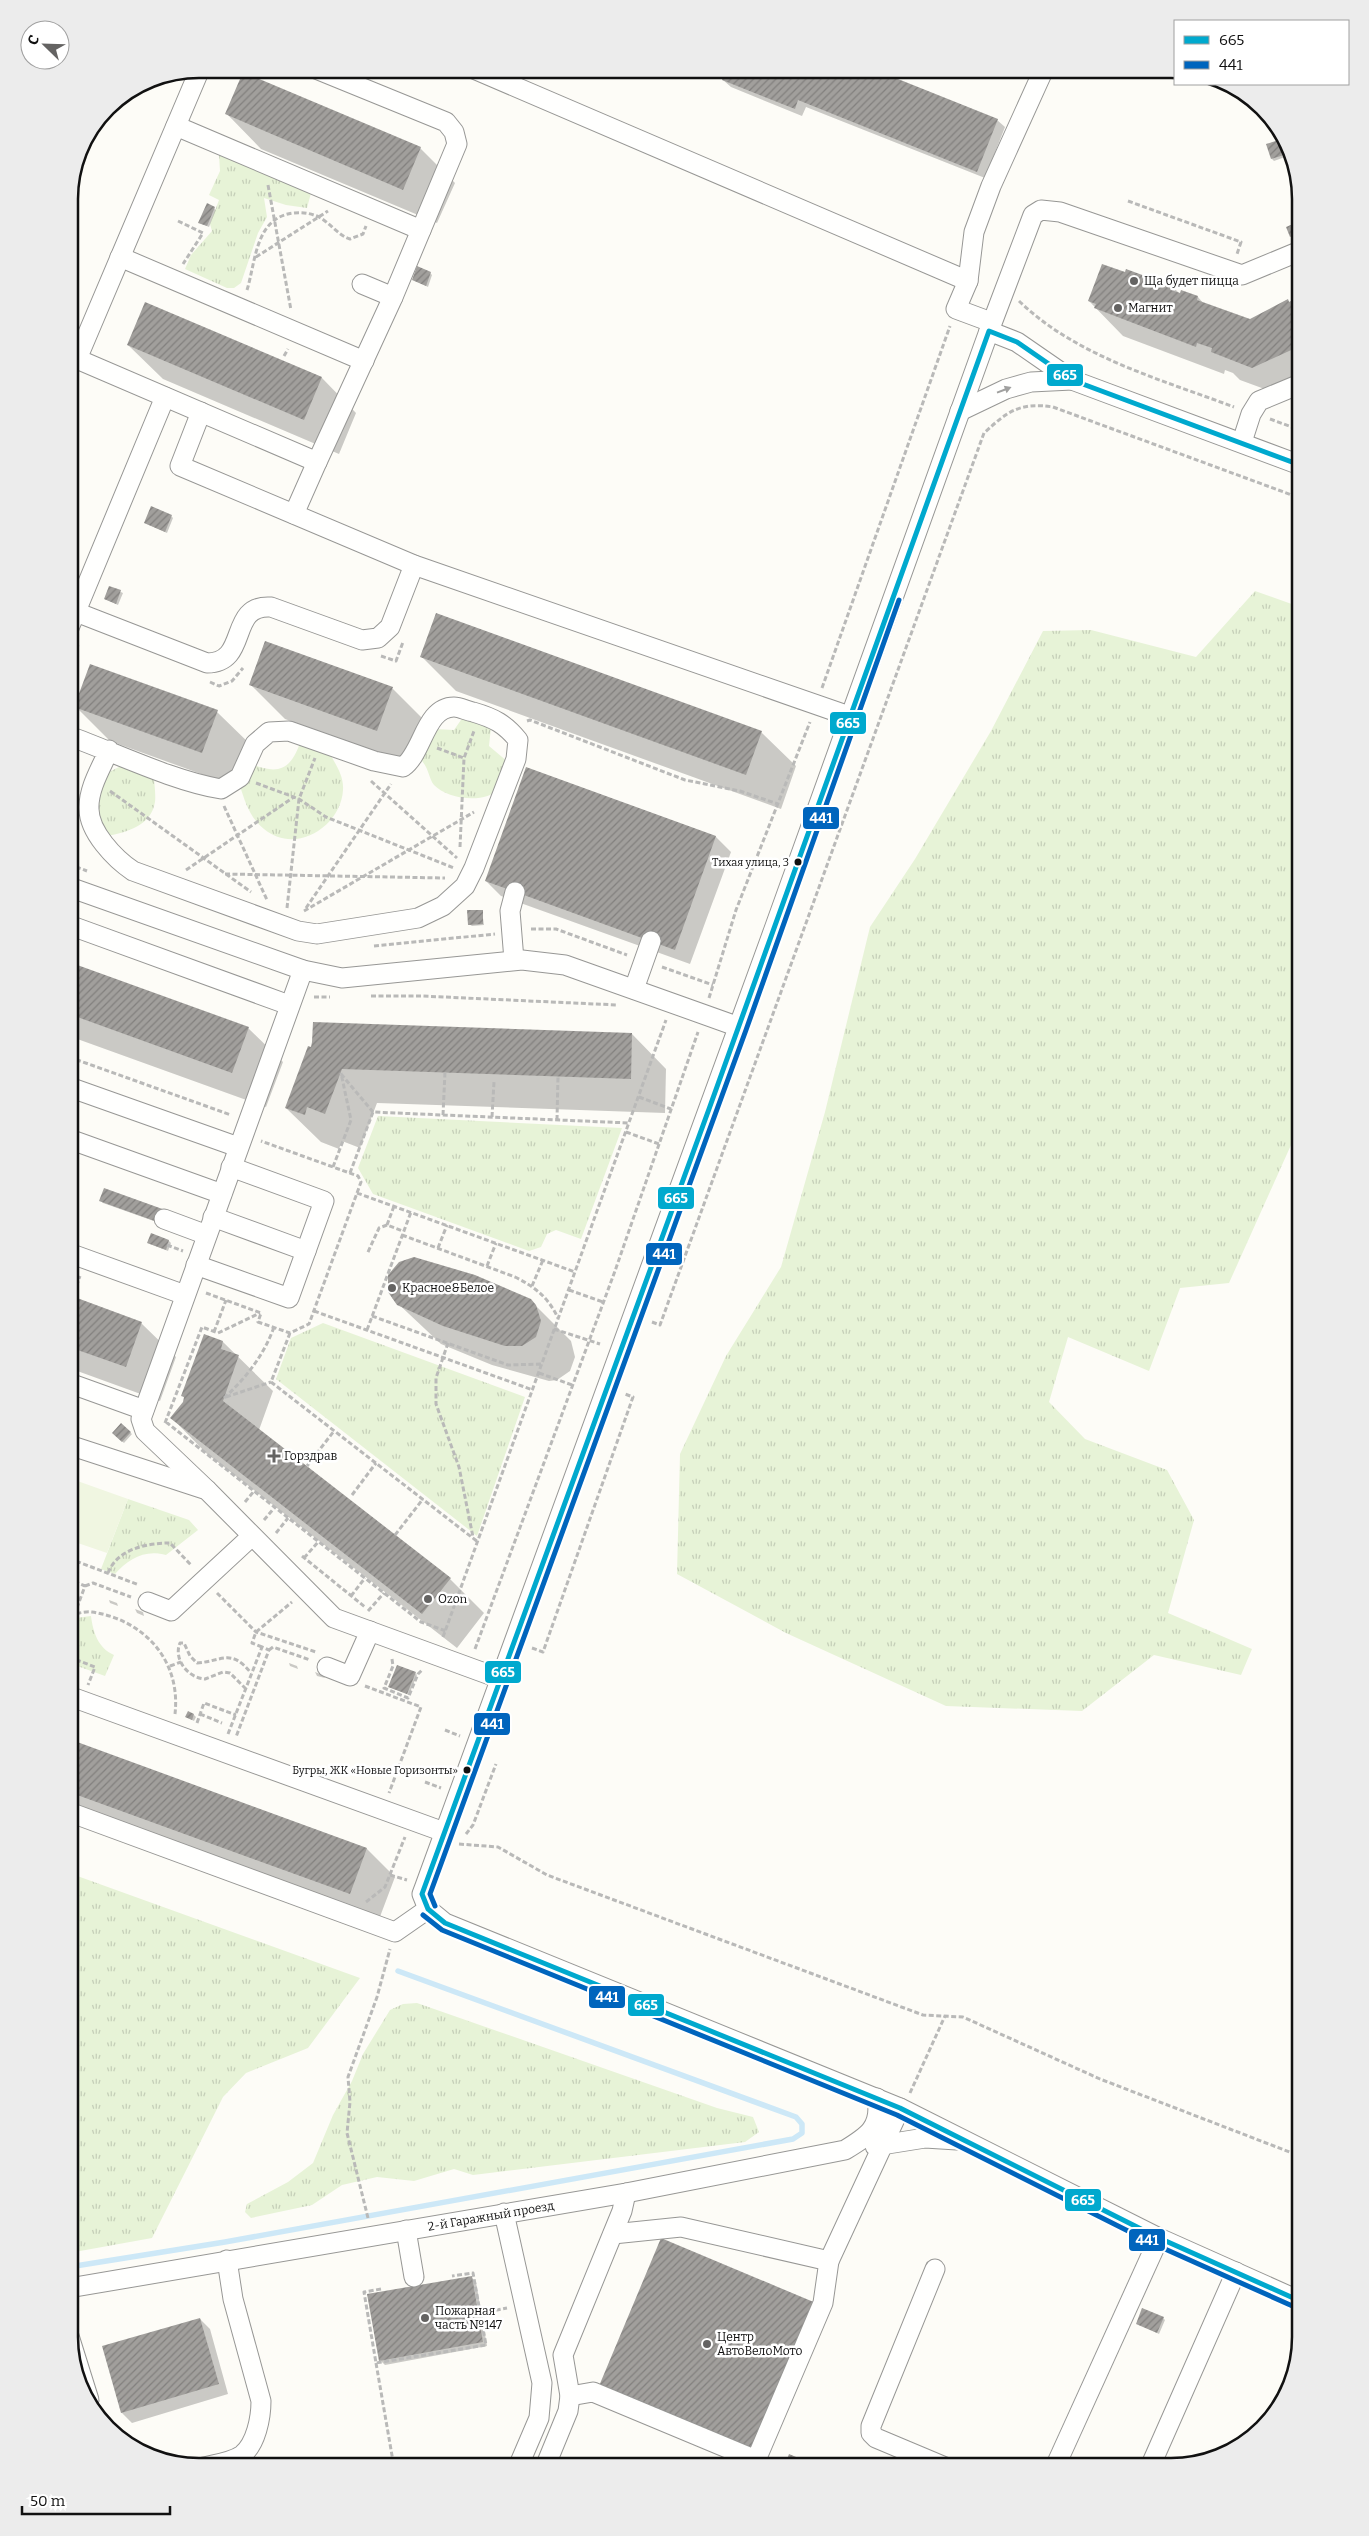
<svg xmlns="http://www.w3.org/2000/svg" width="1369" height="2536" font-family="Bitter,serif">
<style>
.grass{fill:url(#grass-tufts)}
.pitch{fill:#f0f6e1}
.shadow{fill:#0003}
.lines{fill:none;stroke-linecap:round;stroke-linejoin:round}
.stream{stroke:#cde8f7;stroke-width:5.5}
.building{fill:url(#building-hatch)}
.minor-casing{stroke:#979795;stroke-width:21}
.path{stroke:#b9b9b8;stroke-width:3;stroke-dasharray:5 2.5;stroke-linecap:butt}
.minor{stroke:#fffffe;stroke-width:19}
.bus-1-casing{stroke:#fff;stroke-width:9}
.bus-2-casing{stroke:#fff;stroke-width:9}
.bus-1{stroke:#00a9ce;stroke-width:5}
.bus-2{stroke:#0065bd;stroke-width:5}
.oneway{fill:#a0a09f}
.poi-dot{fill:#646362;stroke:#fff;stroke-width:2}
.bus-dot{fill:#111;stroke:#fff;stroke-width:2}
.labels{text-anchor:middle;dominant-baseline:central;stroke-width:5;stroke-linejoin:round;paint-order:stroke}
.bus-label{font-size:11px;fill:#111;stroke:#fff;text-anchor:end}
.poi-label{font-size:12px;fill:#111;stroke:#fff;text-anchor:start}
.street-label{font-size:12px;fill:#111;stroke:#fff}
.rim{fill:none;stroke:#111;stroke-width:2.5}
.line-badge{stroke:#fff;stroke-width:2}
.badge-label{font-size:14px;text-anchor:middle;font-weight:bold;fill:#fff}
</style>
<defs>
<pattern id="grass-tufts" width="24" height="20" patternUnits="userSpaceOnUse" patternTransform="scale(1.25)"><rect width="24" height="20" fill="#e7f3d7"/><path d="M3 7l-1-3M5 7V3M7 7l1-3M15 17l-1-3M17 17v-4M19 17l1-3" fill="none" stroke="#c5cfb8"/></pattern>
<pattern id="building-hatch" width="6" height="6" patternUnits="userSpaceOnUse" patternTransform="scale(1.25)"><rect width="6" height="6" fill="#a19f9c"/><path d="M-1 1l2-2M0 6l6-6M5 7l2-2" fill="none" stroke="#82807e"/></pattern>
</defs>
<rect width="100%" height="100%" fill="#fdfcf7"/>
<path class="grass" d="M219,155L311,193L307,208L286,205L264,198L267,217L258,233L241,283L234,288H227L185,269L191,255L212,231L210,224L219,200L209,195L220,171Z
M1255,591L1300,607V1125L1229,1283L1180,1288L1149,1371L1068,1337L1049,1402L1085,1439L1167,1470L1194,1520L1168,1613L1252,1649L1241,1675L1154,1655L1082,1711L946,1706L786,1633L677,1574L680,1454L726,1356L781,1267L825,1112L870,927L915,859L991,731L1043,631L1091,630L1196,657Z
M463,717L491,727L489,746L508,762C505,770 503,781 499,788C486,805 447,799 434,785C429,779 429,769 422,761L435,729L454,730Z
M300,743L330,754C336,765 344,776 343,790C341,827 295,855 264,829C250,818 245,802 240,786L254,765C280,775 291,768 300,743Z
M119,767H132L154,775C154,783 156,794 155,802C151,826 127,832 107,836L94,815V801L109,772Z
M378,1116L622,1128L581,1239L556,1230L547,1234L541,1247L529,1251L373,1194L358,1168Z
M323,1323L525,1397L477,1536L276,1379L291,1338Z
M128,1499L189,1520L198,1530L166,1555C145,1549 128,1559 115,1574L101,1569Z
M91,1616C93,1632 98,1648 114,1655L105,1676L69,1663V1636L76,1618Z
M69,1873L360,1978L308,2048L246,2073L223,2097L152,2238L69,2253Z
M417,2003L717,2108L753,2117L759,2132L745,2142L473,2175L454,2169L414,2181L377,2177L342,2185L312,2205L251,2218L245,2212L247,2204L288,2182L313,2163L333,2115L352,2081L363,2054L390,2010L403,2004Z"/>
<path class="pitch" d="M69,1478L128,1499L107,1553L69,1540Z"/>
<path class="shadow" d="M728,69H870L997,120L1005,127L985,178L806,107L802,116L731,87L723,80Z
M227,114L420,148L455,183L437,223L261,149Z
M1279,141L1285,157L1274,161L1272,159Z
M214,208L216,210L209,227L202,224Z
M1300,222V235L1293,238L1287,228Z
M430,273L432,275L428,287L414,280Z
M1174,288L1181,295L1182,291L1198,297L1204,304L1250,321L1287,300L1290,303L1300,298V386L1281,395L1240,380L1233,373L1225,370L1224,374L1123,336L1089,301Z
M146,304L322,378L356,413L339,454L163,379L128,345Z
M171,516L173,518L167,533L145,523Z
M110,587L123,593L118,605L105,599Z
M265,642L393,689L427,723L412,765L285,719L250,684Z
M421,656L761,732L796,766L781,809L456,691Z
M75,706L217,712L252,746L237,787L110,741Z
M716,837L731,852L690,964L501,896L486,881Z
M482,911L484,925L472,926L469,924Z
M69,963L248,1028L283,1062L266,1107L69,1036Z
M632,1034L666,1069L665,1113L377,1103L360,1148L342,1141L339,1149L321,1142L286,1108L309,1047Z
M105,1190L165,1225L103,1203L101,1201Z
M169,1241L171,1243L168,1251L148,1243Z
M69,1297L141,1323L176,1357L160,1401L69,1368Z
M392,1298L536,1306L571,1341L575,1357L570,1371L557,1380L549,1381L492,1365L441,1344Z
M205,1335L223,1342L273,1391L259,1430L450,1579L484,1613L457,1648L206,1453L172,1418L184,1403L185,1399L183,1396Z
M121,1425L132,1434L124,1443L113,1433Z
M109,1600L117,1603L118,1606L110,1603Z
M135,1609L143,1612L144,1616L137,1613Z
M289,1663L297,1666L298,1669L290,1666Z
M315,1672L323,1675L325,1678L317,1676Z
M415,1673L417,1675L409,1695L392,1688Z
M194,1715L196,1717L194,1721L186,1717Z
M69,1740L367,1849L395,1877L378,1922L69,1808Z
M471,2277L476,2282L487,2346L385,2365L380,2360Z
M1163,2318L1165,2320L1159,2334L1137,2323Z
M200,2319L210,2329L228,2394L132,2423L122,2413Z"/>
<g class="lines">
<path class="stream" d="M69,2267L225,2242L793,2139L802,2133V2124L796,2117L398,1971"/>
</g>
<path class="building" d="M726,69H873L998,119L977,172L798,100L795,109L722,80Z
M243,72L421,147L403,190L225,114Z
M1279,140L1284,155L1271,159L1266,144Z
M207,203L215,207L207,226L198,223Z
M1300,221V232L1290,237L1286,227Z
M1102,264L1125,272L1126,269L1175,287L1174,291L1180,293L1181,290L1198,296L1197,300L1250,319L1288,299L1289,302L1300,296V346L1252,368L1211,352L1212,348L1197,343L1196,347L1094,308L1096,304L1088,301Z
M417,266L431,272L426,286L412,280Z
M145,302L322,377L304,420L127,345Z
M151,506L172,515L165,532L144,523Z
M109,586L121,590L116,604L104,599Z
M436,613L762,731L746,775L420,657Z
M265,641L393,687L377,731L249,685Z
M90,664L218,710L202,753L74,707Z
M526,767L716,836L675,950L485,881Z
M467,910H483V924L468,925Z
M69,962L249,1027L232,1073L69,1014Z
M313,1022L632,1033L631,1079L342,1069L325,1114L307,1107L305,1115L285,1108L308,1046L311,1047L312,1042Z
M104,1188L168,1211L163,1224L99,1201Z
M151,1233L169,1240L166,1250L147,1243Z
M414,1257L475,1275L531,1299L536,1305L541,1321L536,1337L522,1346H505L443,1326L397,1305L388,1292V1275L399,1262Z
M69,1295L142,1322L126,1367L69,1347Z
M204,1334L223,1341L221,1349L239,1355L223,1401L451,1578L422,1614L170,1418L183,1402L184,1397L181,1396Z
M121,1423L131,1432L122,1442L112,1433Z
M397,1665L416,1672L407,1694L388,1687Z
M188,1711L194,1714L192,1720L185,1717Z
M69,1739L367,1848L350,1894L69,1792Z
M661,2238L816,2303L754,2450L599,2386Z
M472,2276L483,2342L379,2361L367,2294Z
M1142,2308L1164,2317L1157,2333L1136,2324Z
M200,2318L219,2384L121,2413L102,2346Z
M789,2454L820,2467H784Z"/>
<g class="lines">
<g class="minor-casing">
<g id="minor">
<path d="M200,69L77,359L317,462L393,297L457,144L454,132L446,122L316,69"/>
<path d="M474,69L968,281"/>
<path d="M176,126L421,230"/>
<path d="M120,257L364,361"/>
<path d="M362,284L393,297"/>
<path d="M991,322L956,309L968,281L974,232L991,186L1044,69"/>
<path d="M989,331L1033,215L1041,210L1060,212L1242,275L1300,251"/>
<path d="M960,411L1006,389L1031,382L1072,380"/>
<path d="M201,412L180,466L414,565L849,716"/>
<path d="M1242,442L1251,414L1259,401L1300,384"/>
<path d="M294,514L317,462"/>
<path d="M76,612L207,663C250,663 227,604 271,607L362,640L378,638L390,627L414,565"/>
<path d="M69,628L165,397"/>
<path d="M69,736C116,753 173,781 221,789L240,777L255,744L269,732L289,731L374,761L403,767C423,753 425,707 454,707C460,707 467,711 473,712C494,718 505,724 518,740L516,759L474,868L465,886L443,906L418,918L317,934L298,931L133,871C115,859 89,832 89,809C88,789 101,768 109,750"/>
<path d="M69,887L303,970L342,978L522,960L565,965L739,1027"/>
<path d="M69,925L289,1005"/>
<path d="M514,960L510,911L515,892"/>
<path d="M634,989L651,941"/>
<path d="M69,1087L238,1147"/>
<path d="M69,1139L222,1194"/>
<path d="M213,1217L306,1251"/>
<path d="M164,1219L207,1235"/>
<path d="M69,1253L185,1295"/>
<path d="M196,1265L289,1298L324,1201L231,1167"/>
<path d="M69,1383L144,1410"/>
<path d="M69,1445L207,1490L334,1618L501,1679"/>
<path d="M207,1490L145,1431L141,1419L303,970"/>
<path d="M148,1602L171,1611L252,1536"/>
<path d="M327,1667L350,1676L370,1631"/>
<path d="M69,1696L444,1832"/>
<path d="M69,1812L395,1932L428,1909"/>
<path d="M428,1909L422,1894L425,1886C616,1369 803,850 989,331L1017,342L1072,380L1300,465"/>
<path d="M428,1909L445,1923L900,2108L1159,2238L1300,2301"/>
<path d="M875,2146L925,2138L957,2140"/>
<path d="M504,2213L542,2383L539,2418L518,2467"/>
<path d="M406,2230L414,2277"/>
<path d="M613,2234L681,2227L829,2261L900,2108"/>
<path d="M935,2269L871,2426V2433L876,2438L945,2467"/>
<path id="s1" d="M69,2288L626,2193L845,2150C868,2136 882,2127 877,2098"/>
<path d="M69,2336L89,2400"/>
<path d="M570,2396L593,2392L756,2460L823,2303L829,2261"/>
<path d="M204,2467C216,2464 232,2462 242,2455C256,2444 261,2418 261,2401L233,2299L227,2260"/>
<path d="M545,2467L568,2411L570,2396L563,2355L622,2211L626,2193"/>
<path d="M1055,2467L1159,2238"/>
<path d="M1150,2467L1236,2272"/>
</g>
</g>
<path class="path" d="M268,185L291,310
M1128,201L1241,242L1237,254
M178,221L203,233L183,264
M256,257L328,211
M247,290C256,261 255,218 293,213C302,212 310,213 319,217C330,223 339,236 350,239L363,234L366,226
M1019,301C1077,357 1160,379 1234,407
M284,356L288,349
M1270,419L1300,430
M381,656L396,661L403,642
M69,667L78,645
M210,682L219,686L232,681L243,668
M822,688L950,326
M527,721L530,720L685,780L740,791L778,804
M437,748L464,758
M371,781L457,858
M256,783L299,799L326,817L454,868
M110,791L251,892
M224,806L267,900
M460,847L464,758L474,731
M69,864L87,871
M186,870L294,797
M225,874L445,878
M287,908L299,799L315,758
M306,908L391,784
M304,911L474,812
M531,929H556L627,955
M374,946L495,934
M662,967L713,985
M371,996H422L617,1005
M314,997H330
M709,998L736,910L810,722
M69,1057L231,1115
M341,1074L373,1112
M639,1097L671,1109
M443,1115L445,1072
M492,1117L494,1082
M557,1120L558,1076
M626,1132L659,1144
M333,1167L351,1120L341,1073
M350,1173L373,1112L629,1123
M357,1193L575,1272
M387,1225L394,1206
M402,1235L515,1277C535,1287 548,1297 558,1318
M167,1245L183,1251
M438,1248L447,1225
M368,1252L379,1228L387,1225L403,1231
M487,1266L496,1243
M532,1286L543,1260
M569,1290L603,1302
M74,1293L80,1276
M206,1293L261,1313L258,1322L290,1333L309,1324L357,1193L361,1182L358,1176L261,1141
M314,1311L533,1390
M372,1316L508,1365L542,1364
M652,1322L660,1325L984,433C1008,411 1020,402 1053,407L1300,498
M554,1329L600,1344
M367,1330L411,1212
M214,1332L226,1300
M290,1333L271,1382L478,1542
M448,1343L436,1378V1404L459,1467L473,1537
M539,1373L572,1385
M226,1397L271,1382
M224,1398C246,1378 264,1355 274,1327
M166,1422L421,1622L446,1631
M165,1423L202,1327L218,1333L260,1313
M307,1466L334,1431
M352,1495L376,1463
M245,1502L254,1491
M264,1520L275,1507
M276,1533L288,1518
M395,1535L423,1499
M302,1556L365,1607
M304,1558L319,1541
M69,1571L73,1560L139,1585
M108,1573C117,1549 147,1543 170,1543L192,1566
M85,1586L93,1583L131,1597
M217,1593L256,1632L316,1652
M351,1596L365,1578
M368,1611L384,1593
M69,1615C76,1614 85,1611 92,1612C145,1620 181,1661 175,1714
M69,1629L85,1586L71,1580L78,1562
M443,1637L666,1020
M262,1647L252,1643L256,1632L292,1602
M532,1648L543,1652L633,1397L625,1394
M475,1649L615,1271L698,1032
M269,1650L273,1647L310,1660
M69,1657L95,1667L88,1685
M392,1659L393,1666L384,1688L408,1698L418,1674L422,1670
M170,1666L181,1662
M365,1686L421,1707L389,1793
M246,1689L230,1673L223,1672L205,1679C188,1678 173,1659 180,1643H184L190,1656L197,1663C223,1661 231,1648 251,1673
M200,1714L222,1723
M197,1723L204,1703L236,1715
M445,1730L460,1736
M228,1734L262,1647L269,1650L236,1737
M425,1782L441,1788
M466,1834L473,1825L496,1764
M459,1844L498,1847L547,1875L923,2015L963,2017L1100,2079L1300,2156
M390,1875L407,1880
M366,1902L385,1887L405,1837
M910,2093L945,2016
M368,2218L347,2133L350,2102L348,2077L377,1997L390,1949
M381,2289L364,2292L376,2363L486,2345L473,2273L452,2276
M481,2313L507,2308
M376,2363L394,2467"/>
<use href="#minor" class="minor"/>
<g class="bus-1-casing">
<path id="bus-1" d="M428,1909L422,1894L709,1109L989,331L1017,342L1072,380L1300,465
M428,1909L445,1923L900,2108L1159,2238L1300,2301"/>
</g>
<g class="bus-2-casing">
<path id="bus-2" d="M435,1906L430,1894L746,1030L899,600
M423,1915L442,1930L897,2115L1156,2245L1297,2308"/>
</g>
<use href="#bus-1" class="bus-1"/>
<use href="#bus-2" class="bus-2"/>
</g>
<defs><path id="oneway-solid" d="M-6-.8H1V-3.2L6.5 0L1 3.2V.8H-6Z" transform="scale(1.25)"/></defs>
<use class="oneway" href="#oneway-solid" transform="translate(1004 390) rotate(-21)"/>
<g class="poi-dot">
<circle cx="1134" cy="281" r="5"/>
<circle cx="1118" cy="308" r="5"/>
<circle cx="392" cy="1288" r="5"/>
<path d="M271.5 1448.5h5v5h5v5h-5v5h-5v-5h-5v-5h5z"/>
<circle cx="428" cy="1599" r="5"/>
<circle cx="425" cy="2318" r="5"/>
<circle cx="707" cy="2344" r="5"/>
</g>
<g class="bus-dot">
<circle cx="798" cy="862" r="4.5"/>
<circle cx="467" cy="1770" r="4.5"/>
</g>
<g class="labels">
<g class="bus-label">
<text x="789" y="862">Тихая улица, 3</text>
<text x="458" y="1770">Бугры, ЖК «Новые Горизонты»</text>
</g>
<g class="poi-label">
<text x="1144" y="281">Ща будет пицца</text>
<text x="1128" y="308">Магнит</text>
<text x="402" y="1288">Красное&amp;Белое</text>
<text x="284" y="1456">Горздрав</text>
<text x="438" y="1599">Ozon</text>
<text x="435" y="2311">Пожарная<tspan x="435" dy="14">часть №147</tspan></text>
<text x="717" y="2337">Центр<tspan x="717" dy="14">АвтоВелоМото</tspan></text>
</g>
<g class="street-label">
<text stroke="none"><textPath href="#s1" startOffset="428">2-й Гаражный проезд</textPath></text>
</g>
</g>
<path d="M0 0H1369V2536H0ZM199 78H1171A121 121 0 0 1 1292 199V2337A121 121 0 0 1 1171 2458H199A121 121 0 0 1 78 2337V199A121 121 0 0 1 199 78Z" fill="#ececec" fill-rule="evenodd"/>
<path class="rim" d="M199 78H1171A121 121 0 0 1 1292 199V2337A121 121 0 0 1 1171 2458H199A121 121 0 0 1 78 2337V199A121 121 0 0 1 199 78Z"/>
<g class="line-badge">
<rect x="1046" y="363" width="38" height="24" rx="5" fill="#00a9ce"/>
<rect x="829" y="711" width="38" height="24" rx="5" fill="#00a9ce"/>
<rect x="802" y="806" width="38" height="24" rx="5" fill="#0065bd"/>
<rect x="657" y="1186" width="38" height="24" rx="5" fill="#00a9ce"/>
<rect x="645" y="1242" width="38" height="24" rx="5" fill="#0065bd"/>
<rect x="484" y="1660" width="38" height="24" rx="5" fill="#00a9ce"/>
<rect x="473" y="1712" width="38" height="24" rx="5" fill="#0065bd"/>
<rect x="588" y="1985" width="38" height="24" rx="5" fill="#0065bd"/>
<rect x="627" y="1993" width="38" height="24" rx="5" fill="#00a9ce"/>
<rect x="1064" y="2188" width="38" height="24" rx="5" fill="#00a9ce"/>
<rect x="1128" y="2228" width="38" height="24" rx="5" fill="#0065bd"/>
</g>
<g class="badge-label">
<text x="1065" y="380">665</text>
<text x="848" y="728">665</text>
<text x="821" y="823">441</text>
<text x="676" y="1203">665</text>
<text x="664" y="1259">441</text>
<text x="503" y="1677">665</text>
<text x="492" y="1729">441</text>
<text x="607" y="2002">441</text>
<text x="646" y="2010">665</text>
<text x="1083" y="2205">665</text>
<text x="1147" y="2245">441</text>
</g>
<rect x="1174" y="20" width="175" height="65" fill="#ffffff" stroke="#a0a0a0"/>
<rect x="1184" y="36" width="25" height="8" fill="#00a9ce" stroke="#a0a0a0"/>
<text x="1219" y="45" font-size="15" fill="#111111">665</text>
<rect x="1184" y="61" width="25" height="8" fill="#0065bd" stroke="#a0a0a0"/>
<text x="1219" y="70" font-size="15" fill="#111111">441</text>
<g transform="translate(45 45) rotate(293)"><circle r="24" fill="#ffffff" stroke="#a0a0a0"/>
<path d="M0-4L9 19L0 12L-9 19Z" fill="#646362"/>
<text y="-8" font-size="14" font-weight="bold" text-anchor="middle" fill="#111111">С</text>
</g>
<path d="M22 2506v8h148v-8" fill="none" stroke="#111111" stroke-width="2.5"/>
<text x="30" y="2506" font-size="15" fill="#111111" stroke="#ffffff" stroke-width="4" paint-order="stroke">50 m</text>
</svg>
